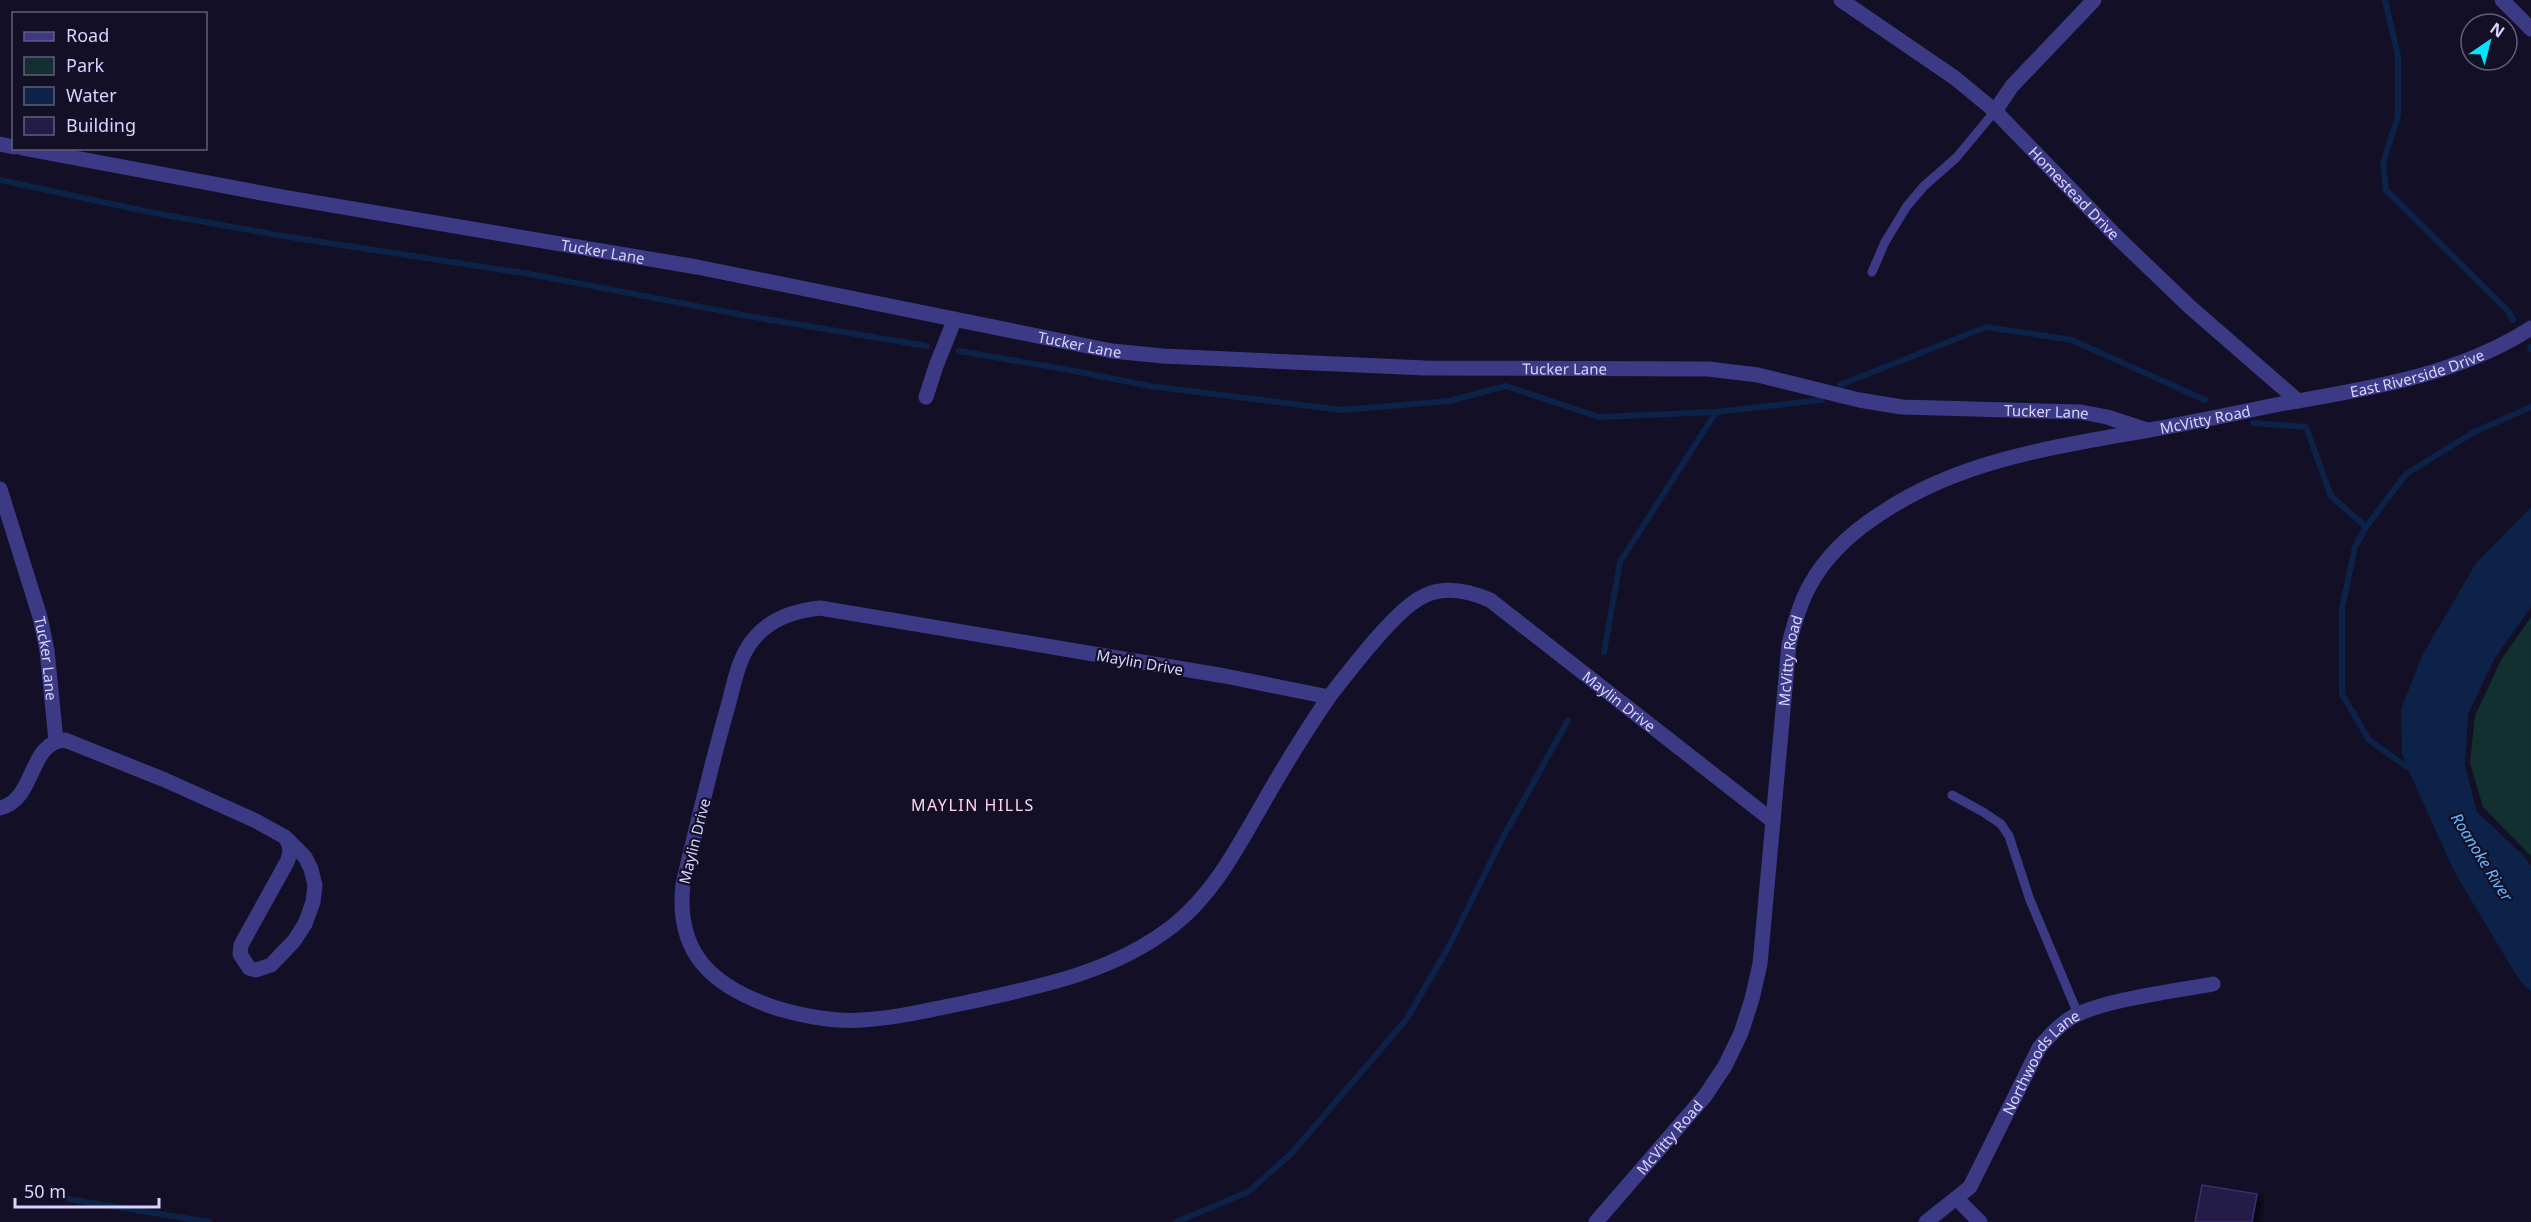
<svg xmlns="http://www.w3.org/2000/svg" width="2531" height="1222" font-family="'Noto Sans',sans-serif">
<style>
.green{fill:#12302f}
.water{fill:#0c2248}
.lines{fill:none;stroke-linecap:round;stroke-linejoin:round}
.stream{stroke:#0c2248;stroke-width:6}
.building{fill:#241b47;stroke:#3b2d73;stroke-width:1.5;filter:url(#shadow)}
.service{stroke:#3d3a85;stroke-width:9}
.minor{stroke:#3d3a85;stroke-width:15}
.tertiary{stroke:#3d3a85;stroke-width:15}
.labels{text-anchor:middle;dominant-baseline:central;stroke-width:4.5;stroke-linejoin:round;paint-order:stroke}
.street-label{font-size:15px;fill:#d9d4ff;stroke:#130f26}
.neighbourhood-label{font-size:16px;letter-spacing:1.5px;fill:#ffd6f0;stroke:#130f26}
.water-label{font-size:16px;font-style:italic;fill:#62b6ff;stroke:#130f26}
</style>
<defs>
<filter id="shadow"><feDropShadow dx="5.5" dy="5.5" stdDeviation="3" flood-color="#0009"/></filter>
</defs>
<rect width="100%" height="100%" fill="#130f26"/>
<path class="green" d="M2531,617V856L2483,807L2470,763L2475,716L2501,660Z"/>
<path class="water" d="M2531,507V607L2495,658L2468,714L2465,765L2477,812L2523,855L2531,866V992L2518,978L2455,873L2407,767L2402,753L2401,709L2423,654L2476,563Z"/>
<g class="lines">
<path class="stream" d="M2385,0L2398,56V116L2383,163L2386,190L2508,311L2513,320
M0,180L149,212L283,236L530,274L748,316L927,346
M2530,347L2531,349
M959,351L1064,369L1150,386L1342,410L1449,401L1506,386L1599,417L1716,412L1821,400
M1840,385L1986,327L2072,340L2205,400
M2253,423L2306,427L2331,496L2366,527
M1604,652L1620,562L1716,412
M2415,767H2407L2369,740L2342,694V608L2355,547L2366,527L2406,474L2474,432L2531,407
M68,1199L209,1222
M1176,1222L1248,1192L1291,1154L1406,1020L1448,948L1501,841L1568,720"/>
</g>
<path class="building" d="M2202,1185L2257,1194L2252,1222H2195Z"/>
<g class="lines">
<path class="service" d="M1872,272L1885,242L1907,206L1924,186L1956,158L1995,111
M1952,795L1983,812L2001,824L2009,836L2030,900L2078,1014"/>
<g class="minor">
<path d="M2502,0L2531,29"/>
<path d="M1995,111L2012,86L2094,0"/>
<path d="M0,144L14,147"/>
<path id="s1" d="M22,148L283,197L697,267L1112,351L1163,356L1425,368L1708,369L1758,375L1859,400L1902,407L2081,412L2107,417L2147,430"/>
<path d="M926,397L936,366L954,321"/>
<path id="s2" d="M0,489L40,617L47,650L56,741"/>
<path d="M820,608L1225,676L1329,697C1305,732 1283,768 1262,805C1237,848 1214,893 1174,925C1113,973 1038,987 964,1003C930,1010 896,1018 861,1020C833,1022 803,1016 776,1008C714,987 675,955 683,884C697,825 711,765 728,706C734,684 738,659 752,641C769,619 793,611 820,608Z"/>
<path id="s3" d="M1329,697C1346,675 1363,653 1382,632C1417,594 1438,578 1490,600L1773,821"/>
<path d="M0,808C36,800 28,742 65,740L165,780L256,821L285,837L305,857L311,869L315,885L313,902L305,924L294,941L271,965L256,970L249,968L240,954L241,945L287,862C291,852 291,846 285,837"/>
<path d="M1957,1199L1980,1222"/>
<path id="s4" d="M1926,1222L1970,1187L2039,1048C2048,1037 2057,1027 2069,1019C2098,1000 2177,991 2213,984"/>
</g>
<g class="tertiary">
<path id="s5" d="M1841,0L1955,78L1995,111L2118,238L2190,307L2298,401"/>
<path id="s6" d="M1596,1222L1705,1096L1725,1066L1741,1033L1752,999L1760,964L1789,644C1794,624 1800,603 1810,585C1827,554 1853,531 1883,512C1963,459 2056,447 2149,430C2195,422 2240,412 2286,403C2371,388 2458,375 2531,328"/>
</g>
</g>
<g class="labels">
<g class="street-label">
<text stroke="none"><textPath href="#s5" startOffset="304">Homestead Drive</textPath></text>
<text stroke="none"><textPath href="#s1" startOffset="590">Tucker Lane</textPath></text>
<text stroke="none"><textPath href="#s1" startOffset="1076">Tucker Lane</textPath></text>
<text stroke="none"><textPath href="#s1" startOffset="1562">Tucker Lane</textPath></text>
<text stroke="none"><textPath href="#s6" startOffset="1354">East Riverside Drive</textPath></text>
<text stroke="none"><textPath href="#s1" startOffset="2048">Tucker Lane</textPath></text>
<text stroke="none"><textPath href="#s6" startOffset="1137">McVitty Road</textPath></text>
<text stroke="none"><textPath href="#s2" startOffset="176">Tucker Lane</textPath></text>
<text stroke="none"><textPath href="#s6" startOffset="616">McVitty Road</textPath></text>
<text transform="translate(1140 662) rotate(10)">Maylin Drive</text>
<text stroke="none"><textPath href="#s3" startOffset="372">Maylin Drive</textPath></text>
<text transform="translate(694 841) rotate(-76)">Maylin Drive</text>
<text stroke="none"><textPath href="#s4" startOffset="201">Northwoods Lane</textPath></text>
<text stroke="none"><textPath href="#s6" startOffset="112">McVitty Road</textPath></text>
</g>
<g class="neighbourhood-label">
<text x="973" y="805">MAYLIN HILLS</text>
</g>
<g class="water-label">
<text transform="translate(2482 857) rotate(58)">Roanoke River</text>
</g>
</g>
<rect x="12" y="12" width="195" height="138" fill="#130f26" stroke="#625e7d" stroke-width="1.5"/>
<rect x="24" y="32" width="30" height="9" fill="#3d3a85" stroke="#625e7d" stroke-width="1.5"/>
<text x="66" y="42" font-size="18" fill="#d9d4ff">Road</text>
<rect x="24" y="57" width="30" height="18" fill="#12302f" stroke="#625e7d" stroke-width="1.5"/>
<text x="66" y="72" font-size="18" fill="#d9d4ff">Park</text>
<rect x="24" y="87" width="30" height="18" fill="#0c2248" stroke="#625e7d" stroke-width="1.5"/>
<text x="66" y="102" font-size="18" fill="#d9d4ff">Water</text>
<rect x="24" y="117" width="30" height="18" fill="#241b47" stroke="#625e7d" stroke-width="1.5"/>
<text x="66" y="132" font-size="18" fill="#d9d4ff">Building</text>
<g transform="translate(2489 42) rotate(35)"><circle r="28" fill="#130f26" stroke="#625e7d" stroke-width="1.5"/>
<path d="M0-4.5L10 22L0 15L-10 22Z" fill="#00e5ff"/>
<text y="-9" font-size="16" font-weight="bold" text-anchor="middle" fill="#d9d4ff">N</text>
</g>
<path d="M15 1198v9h144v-9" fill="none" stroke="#d9d4ff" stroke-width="3"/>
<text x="24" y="1198" font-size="18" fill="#d9d4ff" stroke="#130f26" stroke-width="4.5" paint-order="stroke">50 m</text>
</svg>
